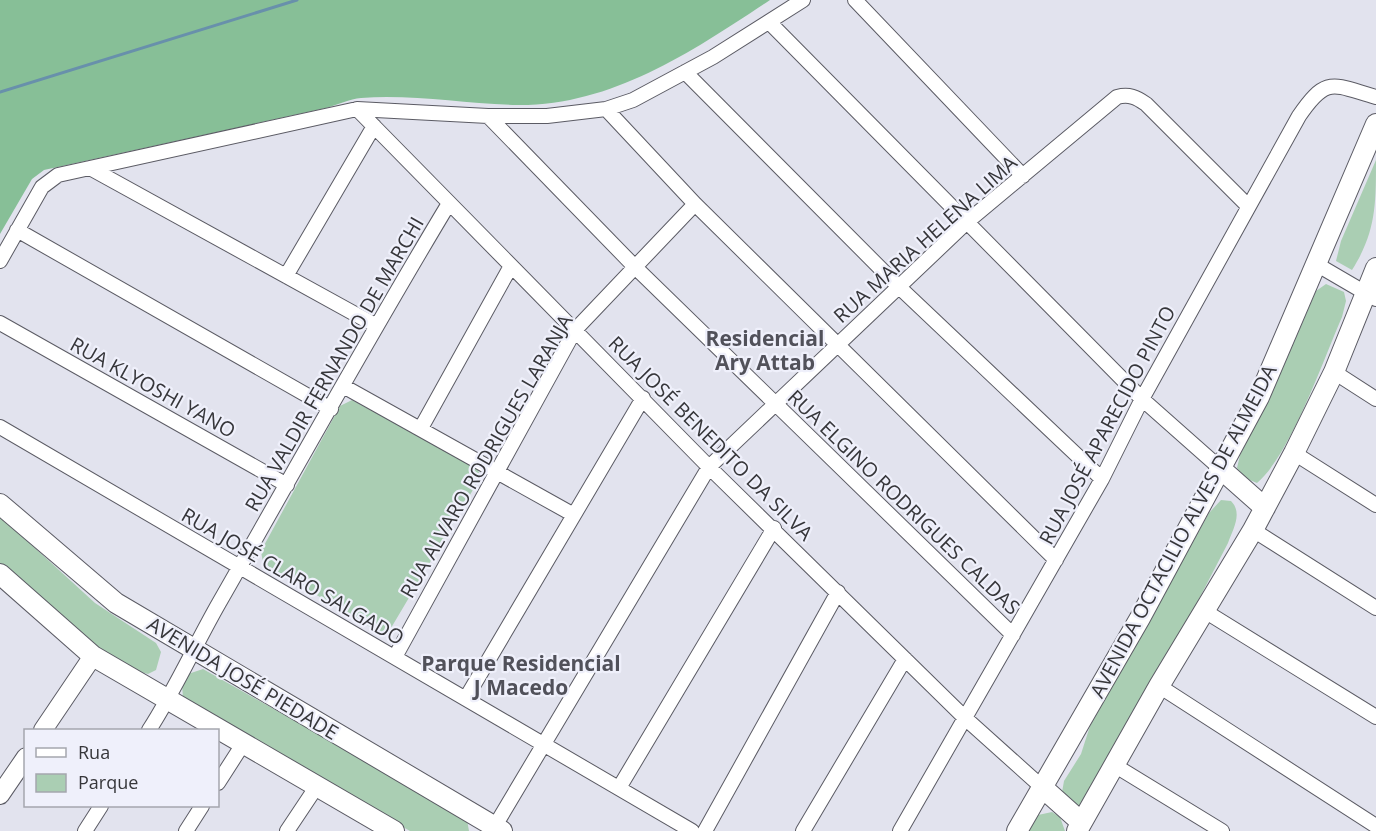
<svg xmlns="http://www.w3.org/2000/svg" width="1376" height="831" font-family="'Open Sans',sans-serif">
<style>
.green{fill:#aaceb3}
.forest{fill:#87bf97}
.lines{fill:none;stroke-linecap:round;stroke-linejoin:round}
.stream{stroke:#6890ab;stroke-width:3}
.street-casing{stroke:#5b5b64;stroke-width:16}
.secondary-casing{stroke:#5b5b64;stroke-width:20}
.primary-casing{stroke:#5b5b64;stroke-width:22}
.street{stroke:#fff;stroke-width:14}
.secondary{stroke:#fff;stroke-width:18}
.primary{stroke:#fff;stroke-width:20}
.labels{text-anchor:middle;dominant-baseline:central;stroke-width:4.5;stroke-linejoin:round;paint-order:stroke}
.street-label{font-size:20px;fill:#36363a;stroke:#eff0fb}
.neighbourhood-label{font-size:21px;font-weight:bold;fill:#51515a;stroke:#eff0fb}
</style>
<rect width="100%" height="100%" fill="#e2e3ee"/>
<path class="green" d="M1376,160C1376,205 1376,232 1352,270L1336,261L1341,241Z
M1326,284L1344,292L1346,301L1342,317C1323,360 1291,454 1257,483L1245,478L1237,468L1240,455L1275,386L1316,291Z
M352,400L478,469L480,478L391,628L382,634L263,563L261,551L340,406Z
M1221,500L1231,501C1243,513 1233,529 1228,543L1146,701L1083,804L1070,807L1061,798L1064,781L1081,754L1090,726L1209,513Z
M0,516L95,603L156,643L161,652L156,670L148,674L129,669L84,638L0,563Z
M203,669L456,812L467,820L469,831H410L200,711L183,699L182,683L185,675Z
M1052,812L1060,817L1065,831H1027L1038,815Z"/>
<path class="forest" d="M0,0H770C694,50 613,106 517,105C465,104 413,94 361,98C350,99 337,105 326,108L44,170L32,179L0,234Z"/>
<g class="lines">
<path class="stream" d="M0,92L297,0"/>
<g class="street-casing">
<path id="street" d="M855,0L1023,176
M769,22L1142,399L1221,469
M685,72L898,286L1102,479
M357,109L709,467L965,718L1043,788
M606,109L695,204L1056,560
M488,116L635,267L1013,635
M90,168L375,325
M17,230L331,409
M0,261L42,187L58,175L357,109L488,116H547L606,109L633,100L713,57L803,0
M1316,264L1376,299
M286,276L374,126
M0,323L287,485
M1334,372L1376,399
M343,386L574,515
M0,427L692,831
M421,428L511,266
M1294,453L1376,505
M1253,530L1376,608
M1203,610L1376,717
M395,657L575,330L695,204
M1159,686L1376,826
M466,698L643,398
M149,730C175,690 195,645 219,603C295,470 369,336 448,205
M1114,765L1222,831
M218,783L243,744
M619,788L774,528
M85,831L101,806
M186,831L202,806
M287,831L317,786
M492,831L709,467L968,221L1117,97C1129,94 1136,97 1146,104L1248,206
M705,831L838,592
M803,831L905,659
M900,831L1102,479L1142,399L1299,116C1327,75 1333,85 1376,97"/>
</g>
<g class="secondary-casing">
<path id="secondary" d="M43,730L93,656
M0,795L26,757"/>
</g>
<g class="primary-casing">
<path id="primary" d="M1221,469L1265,508
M0,504L116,603L502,831
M0,574L93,656L394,831
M1043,788L1081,822
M1017,831L1140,618L1259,397L1376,124
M1077,831L1159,686L1253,530L1294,453L1334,372L1376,268"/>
</g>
<use href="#street" class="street"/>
<use href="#secondary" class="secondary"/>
<use href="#primary" class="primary"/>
</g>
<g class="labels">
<g class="street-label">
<text transform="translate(925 239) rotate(-42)">RUA MARIA HELENA LIMA</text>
<text transform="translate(334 364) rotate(-60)">RUA VALDIR FERNANDO DE MARCHI</text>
<text transform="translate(153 387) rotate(29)">RUA KLYOSHI YANO</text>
<text transform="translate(1107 425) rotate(-62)">RUA JOSÉ APARECIDO PINTO</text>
<text transform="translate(711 438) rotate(45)">RUA JOSÉ BENEDITO DA SILVA</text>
<text transform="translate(486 456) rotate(-60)">RUA ALVARO RODRIGUES LARANJA</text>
<text transform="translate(904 502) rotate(44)">RUA ELGINO RODRIGUES CALDAS</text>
<text transform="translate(1183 531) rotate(-62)">AVENIDA OCTACILIO ALVES DE ALMEIDA</text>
<text transform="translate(293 576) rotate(30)">RUA JOSÉ CLARO SALGADO</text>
<text transform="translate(243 678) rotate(31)">AVENIDA JOSÉ PIEDADE</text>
</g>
<g class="neighbourhood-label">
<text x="765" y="338">Residencial<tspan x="765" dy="24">Ary Attab</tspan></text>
<text x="521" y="663">Parque Residencial<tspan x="521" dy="24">J Macedo</tspan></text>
</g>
</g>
<rect x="24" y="729" width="195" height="78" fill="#eff0fb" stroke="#a5a6ae" stroke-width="1.5"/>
<rect x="36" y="748" width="30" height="9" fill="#ffffff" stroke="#a5a6ae" stroke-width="1.5"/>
<text x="78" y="759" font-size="18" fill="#36363a">Rua</text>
<rect x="36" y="774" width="30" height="18" fill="#aaceb3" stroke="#a5a6ae" stroke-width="1.5"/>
<text x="78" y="789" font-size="18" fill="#36363a">Parque</text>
</svg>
